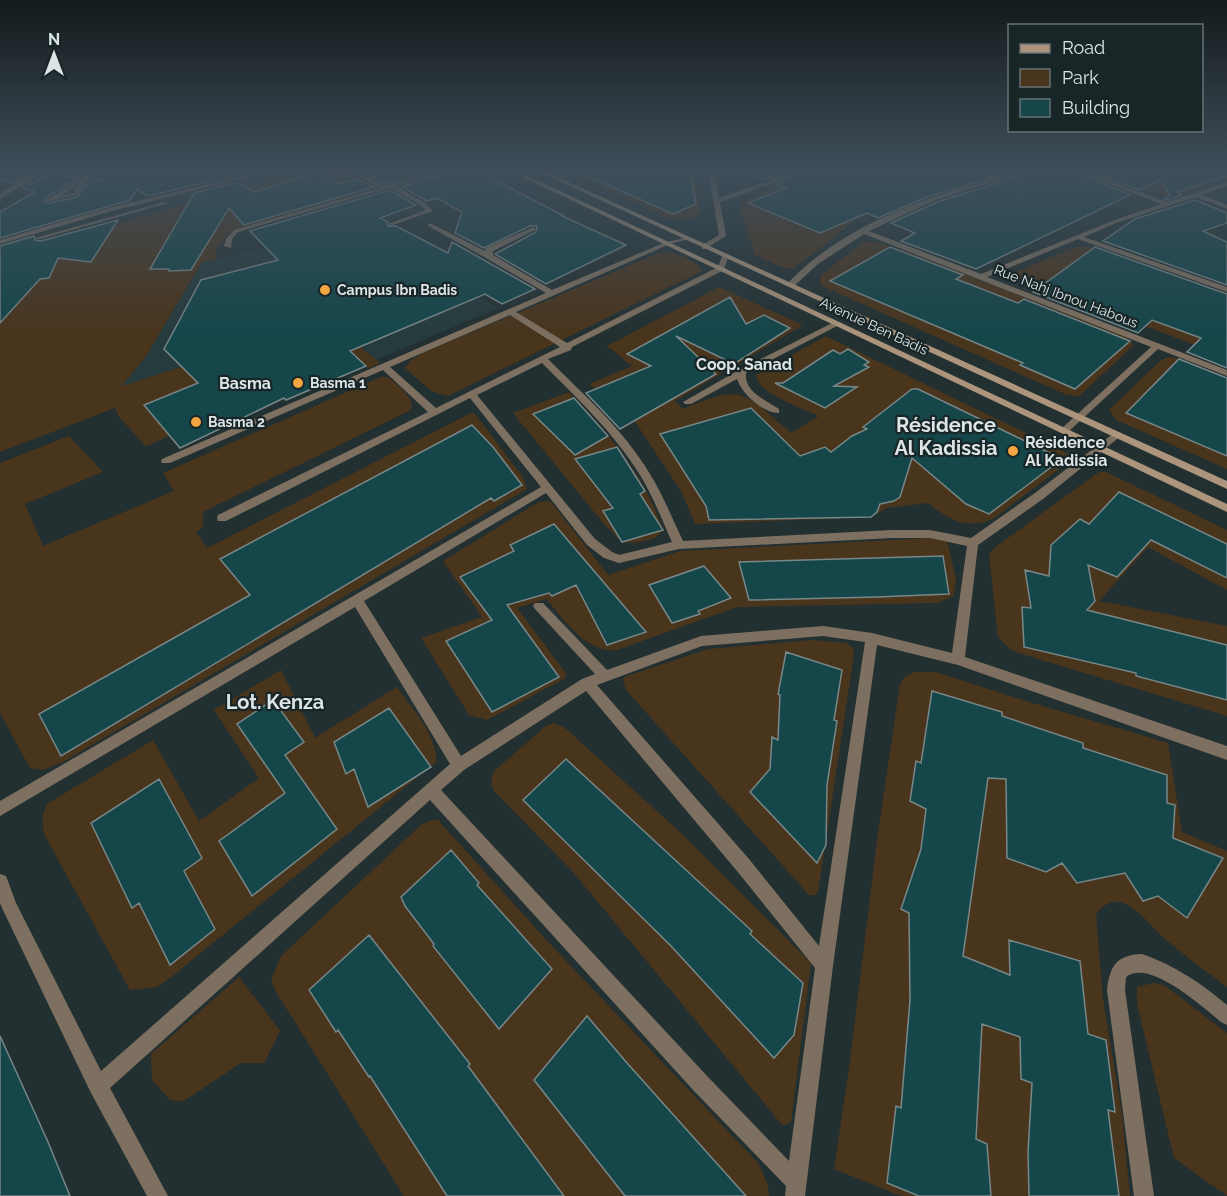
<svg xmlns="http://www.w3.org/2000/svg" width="1227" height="1196" font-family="Raleway,sans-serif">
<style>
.built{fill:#263b3d}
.green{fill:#49341c}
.building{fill:#14464a;stroke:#788788;stroke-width:1.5}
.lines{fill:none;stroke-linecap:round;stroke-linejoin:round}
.service{fill:#7e7060;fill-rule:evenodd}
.minor{fill:#7e7060;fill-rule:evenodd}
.secondary{fill:#ac957c;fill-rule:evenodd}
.poi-dot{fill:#f2a541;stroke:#192628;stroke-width:2}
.labels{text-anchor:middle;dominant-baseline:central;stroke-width:4.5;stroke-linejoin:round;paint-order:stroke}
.far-poi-label{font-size:14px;font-weight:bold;fill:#dce4e5;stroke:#192628;text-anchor:start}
.far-street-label{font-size:14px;fill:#dce4e5;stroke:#192628}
.far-quarter-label{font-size:16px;font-weight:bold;fill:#dce4e5;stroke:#192628}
.poi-label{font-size:16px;font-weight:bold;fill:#dce4e5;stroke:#192628;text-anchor:start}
.quarter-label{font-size:20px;font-weight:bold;fill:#dce4e5;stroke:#192628}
</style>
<rect width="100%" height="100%" fill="#233031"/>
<path class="built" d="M325,235L371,240L498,308L376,360L326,320L121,387L146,356L203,262Z"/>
<path class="green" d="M312,169H439L391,182L369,170L356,174L376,188L229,233L216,250L217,259L202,262L146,356L122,386L327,320L380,363L369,368L329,334L144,405L169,436L146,446L119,417L115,408L0,452V257L29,250L64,259L91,262L115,224Z
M559,169H687L695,174L700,212L691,219L668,218Z
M817,169H1006L922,192L856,220L793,269L784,268L755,255L741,211V202Z
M1090,169H1227V178L1169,198Z
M873,241L911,253L1128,338L1133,344L1132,347L1079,396L1067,395L824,287L820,283L821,275L863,242Z
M1079,246L1095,248L1227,357L1017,278L1013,273Z
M661,252C673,252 697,259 702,271L448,396L431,391L405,368L411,360L423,353Z
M719,287L803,325L675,401L683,409C744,383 743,392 791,433L819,416C803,409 757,393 756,375L826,336L1075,457L993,519C967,530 949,520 928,503L887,508L871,517L695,524L681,491L634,420L589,384L632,366L607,346Z
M1172,357L1227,378V469L1116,420L1109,410L1158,363L1165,358Z
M381,377H388C397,385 416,397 411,410L203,512V527L196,532L207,548L471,413L475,414L523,477L527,489L63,762L43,770L30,768L0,713V463L69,436L103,472L25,504L43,546L174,491L163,473Z
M569,392C607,431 646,477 663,530L657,537L649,540L634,543L622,542L604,524L513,413Z
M1099,472H1106L1227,530V590L1148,547L1099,601L1227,626V716L1012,651L998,637L989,555L994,548Z
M546,501L551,502L608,575L680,551L931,538L947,541L956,579L954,596L937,603L737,607L617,650C586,654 565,620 546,599L517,608L566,673V678L487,720L469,715L421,638L482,617L443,561L539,502Z
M812,640L847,643L853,648L854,655L818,892L815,895H808L801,886L627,691L623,682L624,677L708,649Z
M281,670L315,738L397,687C411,708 438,735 436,762L171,977L157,987L130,990L45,836C42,824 41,814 47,804L153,740L199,821L259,778L214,710Z
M915,672H936L1026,701L1168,743L1182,832L1227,851V987C1206,971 1185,956 1165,939C1151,927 1140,909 1123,903C1112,899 1101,906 1096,915L1103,999L1122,1114L1130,1196H901L834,1169L849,1069L877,840L900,684L906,676Z
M555,723L565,728L681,833L811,963L791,1122L783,1126L573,872L494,791L491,783L493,772L547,725Z
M432,820H438L551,945L759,1164L768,1186L769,1196H404L276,992L271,980L281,956L422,824Z
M239,977L280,1031L264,1063H241L184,1101L170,1100L152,1080L151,1054Z
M1153,983L1164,985L1227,1033V1196L1174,1158L1137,1004V987Z"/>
<path class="building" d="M0,169H9L29,171L12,183L0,179Z
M104,169H231L232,176L148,196L137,189L130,200L0,238V212L35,192L23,188L50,174L78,178L45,198L44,202L46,204L77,197L91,180L103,181L107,171Z
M399,169H441L385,184L373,176Z
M458,169L475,176L483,174L564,216H562L626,245L546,284L495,254L536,232L537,226H530L484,248L455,233L462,212L437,198L427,201L402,187L457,171Z
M571,169H678L690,173L696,204L673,214Z
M740,169H794L764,179Z
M809,169H1019L929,196L878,218L867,213L820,233L748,203L786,188L776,184Z
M1037,169H1068L1130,195L976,269L901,241L915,233L891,223L937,202L1036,171Z
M1083,169H1227V176L1177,192L1182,195L1167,200L1164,199L1170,195L1160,180L1140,190Z
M319,173L338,184L356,179L374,187L244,225L229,208L191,270L169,271V269H150L194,193L238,182L253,192Z
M390,190L416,205L380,218L388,222V226H396L448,253L452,242L535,289L502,304L485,294L350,351L366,366L286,400L284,398L180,448L144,405L198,383L164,349L201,280L278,260L250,231Z
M1195,200L1227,213V223L1203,231L1227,242V285L1103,241L1135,219Z
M118,220L91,262L58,258L49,278L40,279L0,323V246L34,236L35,240L41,241Z
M890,247L963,275L956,279L1018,303L1024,299L1130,341L1075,389L1020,365L1023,363L830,281Z
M1095,247L1227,294V368L1187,352L1201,338L1152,320L1138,333L1033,292Z
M730,297L746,324L764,315L790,328L734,364L676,336L716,374L620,429L586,393L651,366L627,354Z
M848,349L869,362L864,365L869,367L834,386L857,387L825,408L775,383H783L833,350L840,354Z
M1179,359L1227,378V456L1126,413Z
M912,389H918L1062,459L989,514L966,504L912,458L900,497L894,501L880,504L877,512L871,517L709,520L706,506L660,434L751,408L800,456L825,447L831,452L852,436L867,429L863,427Z
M574,398L608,436L575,455L533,414Z
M472,425L493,447L522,485L494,501L491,498L61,756L39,714L250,595L220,559Z
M617,447L645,491L640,494L663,530L622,542L603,511L613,508L575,459Z
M1119,492L1227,544V578L1151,540L1117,577L1088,565L1095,601L1087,610L1227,645V700L1136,676V673L1024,647L1022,607L1031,608L1025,570L1049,576L1051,545L1080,519L1089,524Z
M554,524L646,632L607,645L576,585L552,596L549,593L507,605L559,677L492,712L446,641L492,620L460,577L514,551L510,545Z
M943,556L949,594L877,597L749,600L739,562Z
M704,566L731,598L698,611L700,614L672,623L649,585Z
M786,652L842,670L834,720L837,721L827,785L826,845L817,863L750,792L770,769L772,737L778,740L780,695L778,694Z
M932,691L1002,712V716L1083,743V748L1167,775V803L1175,805L1173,838L1223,858L1187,918L1158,896L1143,901L1125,873L1077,883L1062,863L1046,872L1007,858L1006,779L988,778L963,956L1010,975L1009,940L1080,961L1088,1034L1106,1040L1115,1112L1108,1110L1119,1196H1029L1028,1152L1032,1083L1021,1079L1020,1037L982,1024L976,1139L987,1144L991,1196H919L887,1183L896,1106L901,1108L910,1000L909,913L901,909L921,849L926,809L910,801L916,761L921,763Z
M273,700L304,742L285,755L337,829L252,896L219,841L285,793L237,724Z
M389,708L431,767L368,807L354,769L346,774L334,742Z
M566,759L752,931L750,934L803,983L794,1035L774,1058L671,946L523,800Z
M159,779L202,858L184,871L215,929L170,965L139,903L132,908L91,823Z
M451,850L479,883L477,885L552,969L499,1029L433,946L434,944L405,906L401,897Z
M369,935L470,1064L468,1066L564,1196H447L370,1076L369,1077L338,1030L336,1032L309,990Z
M587,1016L627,1063L746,1196H625L534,1080Z
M0,1036L48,1142L70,1196H0Z"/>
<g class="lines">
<path class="service" d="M463,169H491L476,174Z"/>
<path class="minor" d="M37,169H60L41,174L0,199V194Z
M89,169H95V171L77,195L46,202V200L85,176ZM78,185L73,193L61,196Z
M272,169H281L112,211L0,244V240L108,208Z
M349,169H356L385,186L448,169H456L396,186L425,203L433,211L393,225L388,224L426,210L421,205L390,188L238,232L232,239L231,248L224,246L226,239L234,230L379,188Z
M708,169H714L719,198L800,169H807L766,186L720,202L726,236L705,249H702V245L719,235Z
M1026,169H1035L936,200L869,231L981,274L1112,221L1161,204L1070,169H1078L1167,202L1227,182V186L1202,195L1227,205V209L1196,197L1116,223L1084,237L1227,287V292L1078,239L987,277L1227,370V376L1158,349L1067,433L1064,434L1059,431L1061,429L1151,347L864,234L818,264L793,287L786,285C846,220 943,191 1026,169Z
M164,202L169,203L40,239L35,238Z
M428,224H432L485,251L486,248L531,228H535V230L493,251V255L552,290L666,242L689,237V239L670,244L516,312L567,343L718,267L723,254H729L724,270L572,347L571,350L548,359C584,395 624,430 650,474C663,495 672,518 683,541L892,530H930L971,538L1035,493L1114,433H1120L1122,435L1043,499L978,545L965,657L1227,746V760L958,665L877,645L833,966L805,1196H785L786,1186L694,1091L430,800L110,1088L168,1196H147L91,1093L2,908L0,903V874L6,876L16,903L101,1071L450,764L355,607L0,816V801L541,487L470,398L226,521H218L217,518L218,515L428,412L383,370L170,463H162L161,461L162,459L546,293L486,258L428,226ZM510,315L560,347L436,408L390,367ZM542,363C577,398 614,433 640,475C653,496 662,520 672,542L619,555L612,552L595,539L477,395ZM546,493L587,545L604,558L619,563L679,549L892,538H930L967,546L952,653L872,633L823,626L701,636L607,670L543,603H535L533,606L535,609L595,674L582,679L461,756L364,601ZM823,636L865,642L819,946L749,859L597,685L702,646ZM586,691L737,871L815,968L789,1161L708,1077L441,790L464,770Z
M834,322L841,324L746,373C744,392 766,400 779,409V413C764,414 741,393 737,379L691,404H685L683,402L739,370Z
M1142,954C1174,965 1201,983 1227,1005V1025L1221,1022C1203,1007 1149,958 1126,977L1125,990L1154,1196H1134L1107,990C1110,966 1116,955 1142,954Z"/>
<path class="secondary" d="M506,169H513L1227,504V512Z
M533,169H540L1227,481V489Z"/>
</g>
<linearGradient id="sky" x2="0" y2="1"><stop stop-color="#131a1b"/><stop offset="0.5" stop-color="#3f4e5a"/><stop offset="1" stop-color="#3f4e5a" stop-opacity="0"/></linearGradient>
<rect width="1227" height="336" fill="url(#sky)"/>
<g class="poi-dot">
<circle cx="325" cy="290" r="6"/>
<circle cx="298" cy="383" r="6"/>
<circle cx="196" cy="422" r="6"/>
<circle cx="1013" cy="451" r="6"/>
</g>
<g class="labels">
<g class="far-poi-label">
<text x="337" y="290">Campus Ibn Badis</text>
<text x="310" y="383">Basma 1</text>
<text x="208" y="422">Basma 2</text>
</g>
<g class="far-street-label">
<text transform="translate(1066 296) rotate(21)">Rue Nahj Ibnou Habous</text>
<text transform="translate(874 326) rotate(25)">Avenue Ben Badis</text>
</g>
<g class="far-quarter-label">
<text x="744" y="364">Coop. Sanad</text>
<text x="245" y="383">Basma</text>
</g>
<g class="poi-label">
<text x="1025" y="442">Résidence<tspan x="1025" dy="18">Al Kadissia</tspan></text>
</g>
<g class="quarter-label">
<text x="946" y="425">Résidence<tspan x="946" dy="23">Al Kadissia</tspan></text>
<text x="275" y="702">Lot. Kenza</text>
</g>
</g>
<rect x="1008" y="24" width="195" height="108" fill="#192628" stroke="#677274" stroke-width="1.5"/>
<rect x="1020" y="44" width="30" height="9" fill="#ac957c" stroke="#677274" stroke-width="1.5"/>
<text x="1062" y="54" font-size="18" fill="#dce4e5">Road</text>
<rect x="1020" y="69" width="30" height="18" fill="#49341c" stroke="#677274" stroke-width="1.5"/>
<text x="1062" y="84" font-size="18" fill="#dce4e5">Park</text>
<rect x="1020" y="99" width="30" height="18" fill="#14464a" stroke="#677274" stroke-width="1.5"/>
<text x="1062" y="114" font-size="18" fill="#dce4e5">Building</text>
<g transform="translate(54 54)" stroke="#192628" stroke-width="4.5" paint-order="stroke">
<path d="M0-4.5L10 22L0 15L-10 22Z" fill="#dce4e5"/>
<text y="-9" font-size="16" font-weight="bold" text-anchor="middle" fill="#dce4e5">N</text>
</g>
</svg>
